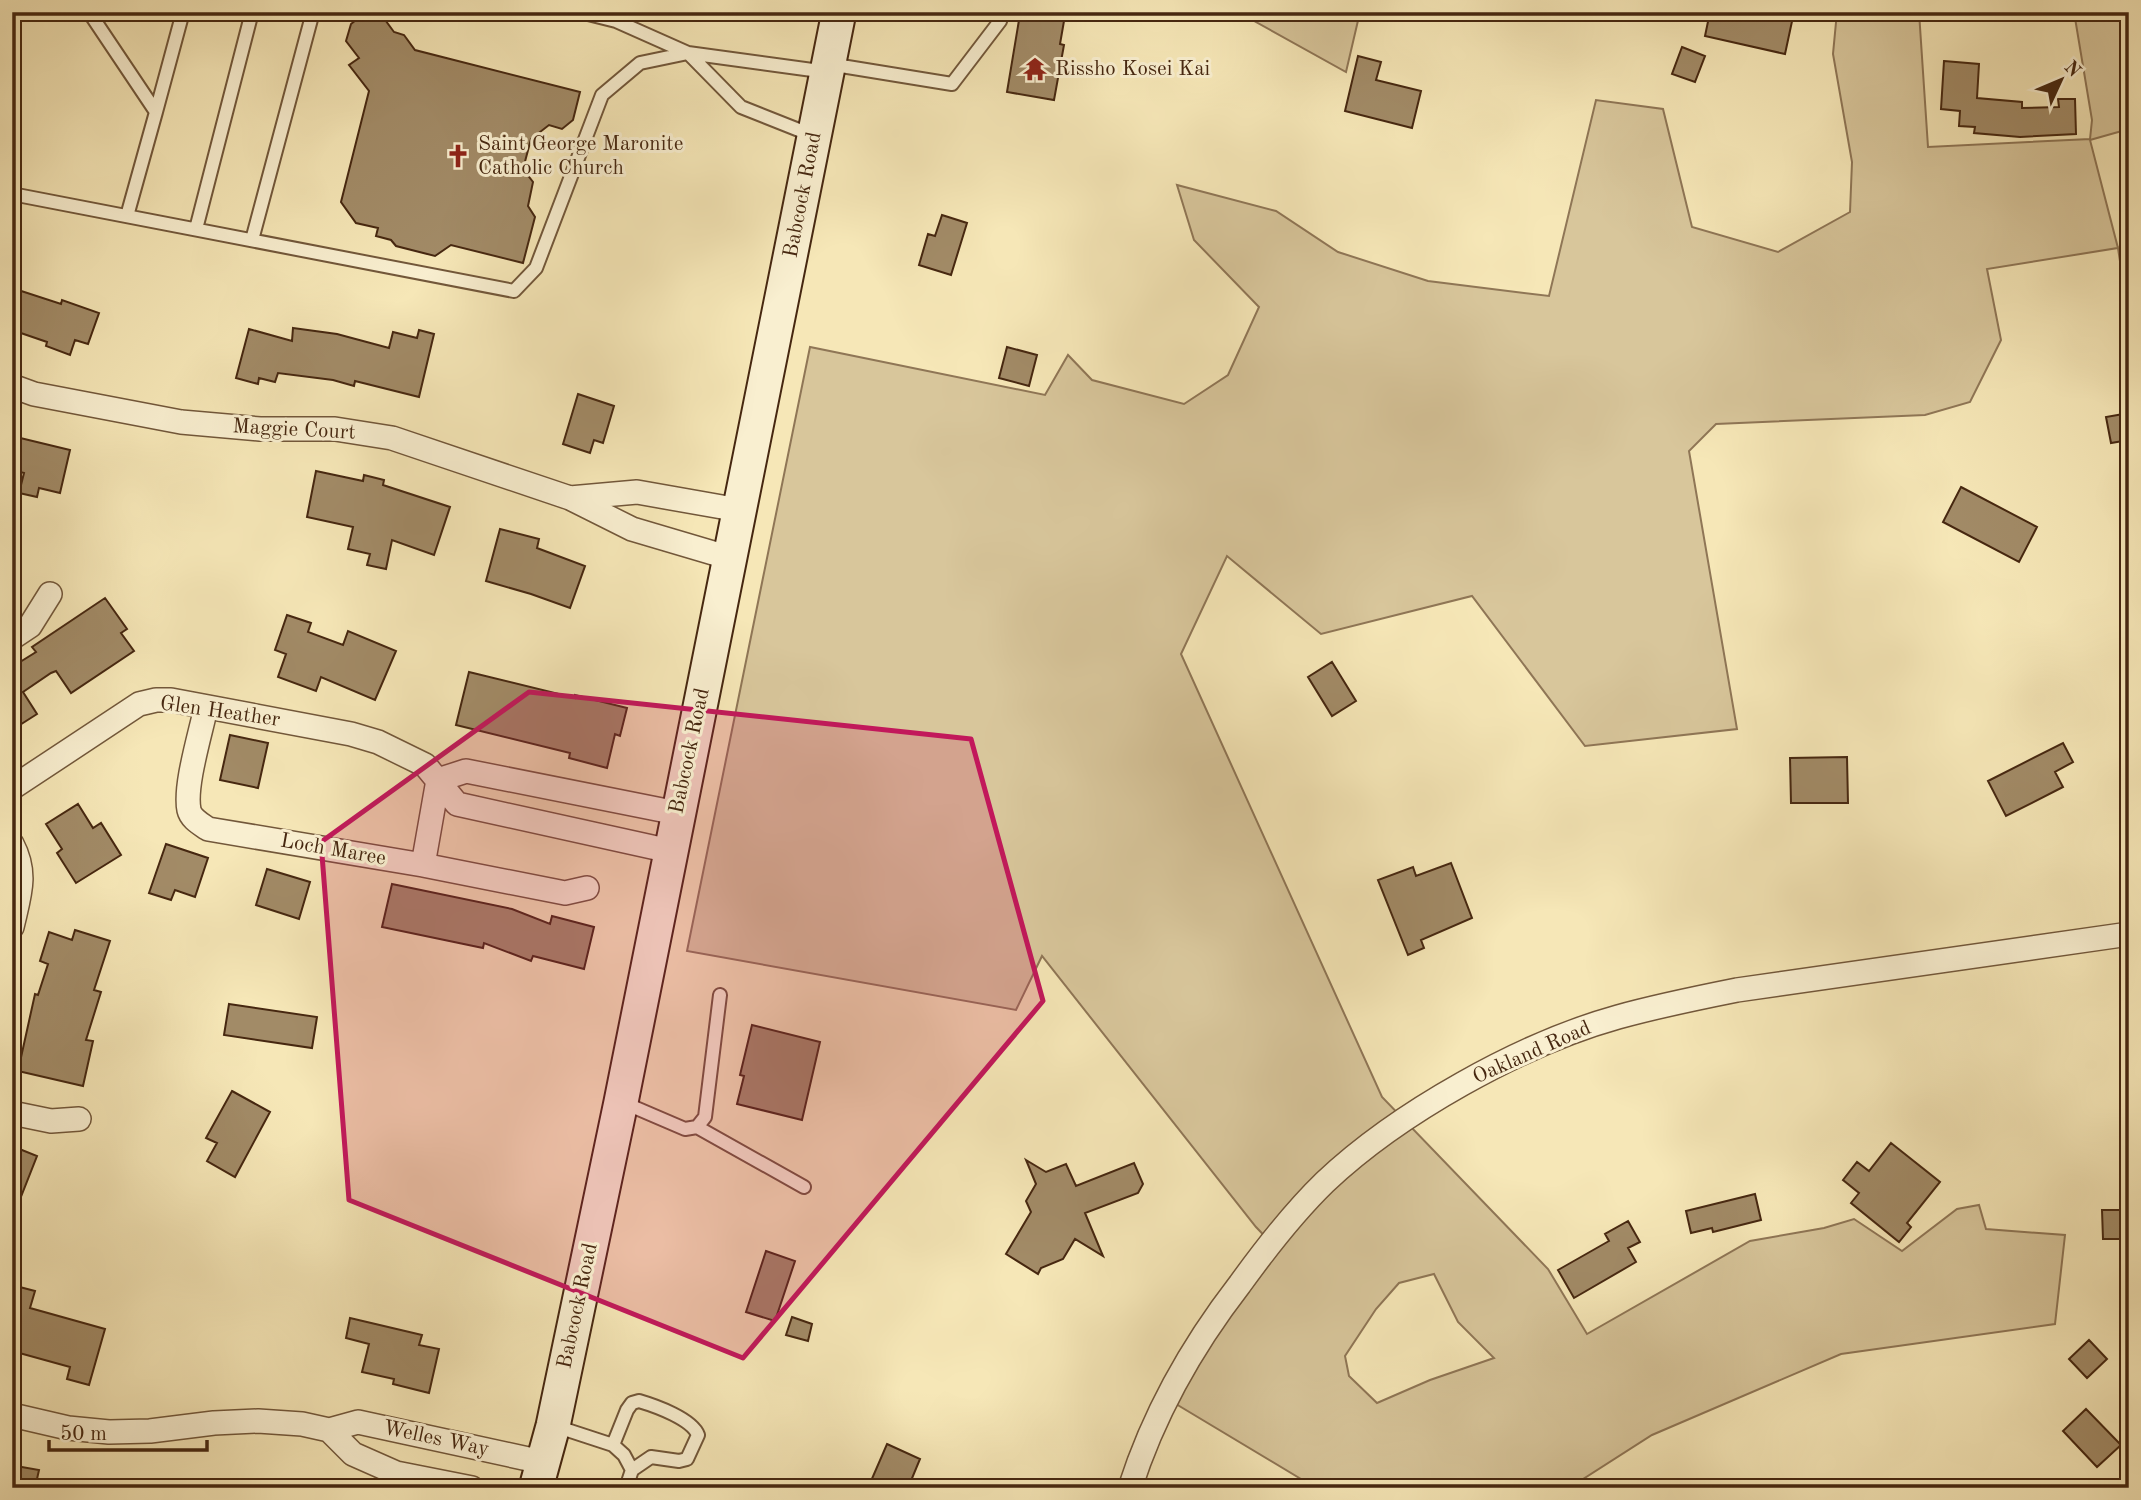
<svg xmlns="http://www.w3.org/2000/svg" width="2141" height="1500" font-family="'Old Standard TT',serif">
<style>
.green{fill:#d8c69b;stroke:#8f7656;stroke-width:2;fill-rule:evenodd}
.building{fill:#a28b67;stroke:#462710;stroke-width:2}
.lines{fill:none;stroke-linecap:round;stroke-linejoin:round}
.lane-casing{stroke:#72573a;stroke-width:16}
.street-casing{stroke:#72573a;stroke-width:26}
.secondary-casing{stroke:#462710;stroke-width:37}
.lane{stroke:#f9efd0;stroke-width:12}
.street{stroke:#f9efd0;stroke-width:23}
.secondary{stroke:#f9efd0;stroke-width:33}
.marked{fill:#c2185b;fill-opacity:0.2;stroke:#c2185b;stroke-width:5;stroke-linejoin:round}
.labels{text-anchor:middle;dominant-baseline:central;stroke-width:6;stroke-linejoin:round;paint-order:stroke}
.poi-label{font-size:21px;fill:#462710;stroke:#f9efd0;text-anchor:start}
.street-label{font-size:21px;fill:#462710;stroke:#f9efd0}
</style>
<rect width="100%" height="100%" fill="#f6e7b7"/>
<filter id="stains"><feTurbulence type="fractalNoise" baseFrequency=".00286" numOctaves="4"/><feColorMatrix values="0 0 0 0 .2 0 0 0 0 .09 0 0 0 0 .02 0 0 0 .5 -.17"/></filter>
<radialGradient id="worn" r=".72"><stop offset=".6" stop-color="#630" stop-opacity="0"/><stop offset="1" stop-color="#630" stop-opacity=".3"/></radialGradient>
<path class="green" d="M1238,12H1360L1346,72Z
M1837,12H1919L1928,147L2090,139L2092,120L2074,12H2129V129L2090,140L2118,248L2129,255V321L2118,248L1987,269L2001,340L1970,402L1925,415L1716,424L1689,451L1737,729L1585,746L1472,596L1321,634L1227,556L1181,654L1382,1097L1548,1269L1587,1334L1750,1241L1824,1228L1854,1219L1902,1251L1957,1209L1979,1205L1986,1229L2065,1235L2055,1324L1841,1354L1652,1435L1569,1488H1316L1171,1401L1276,1248L1256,1227L1042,956L1016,1010L687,951L810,347L1045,395L1068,355L1092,380L1184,404L1228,375L1259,307L1194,240L1177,185L1276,211L1338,252L1428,281L1549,296L1596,100L1663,109L1692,227L1778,252L1850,212L1852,162L1833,54ZM1434,1274L1458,1322L1494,1358L1430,1380L1377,1403L1349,1376L1345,1356L1376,1309L1399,1283Z"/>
<path class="building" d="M366,12L380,13L394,32L404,35L415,50L580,92L573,120L562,129L549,125L531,139L523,169L533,182L528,206L535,217L523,263L451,245L435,256L396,246L391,240L376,236L378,228L356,223L341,202L369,91L349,65L359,58L346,41L351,24Z
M1710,12H1794L1785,54L1705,36Z
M1020,14L1064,21L1060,44L1064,45L1054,100L1007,92Z
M1682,47L1705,56L1695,82L1672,74Z
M1358,56L1381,62L1376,80L1421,91L1412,128L1345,111Z
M1944,61L1979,64L1977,98L2022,102V108L2059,107L2058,99H2075L2076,134L2020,137L1974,133L1975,127L1959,126L1960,111L1941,109Z
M942,215L967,223L951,275L919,265L928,234L935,236Z
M12,288L61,304L62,300L99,313L88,344L75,340L70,355L46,346L47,342L12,330Z
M293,328L337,334L389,348L393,332L417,338L419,330L434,334L419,397L355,381L354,386L333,380L278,373L275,382L259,378L258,384L236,378L249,329L292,341Z
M1007,347L1037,355L1029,386L999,378Z
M578,394L614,406L603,443L594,440L590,453L563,444Z
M2129,413V440L2111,443L2106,417Z
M12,436L70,450L60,493L39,488L37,497L19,493L24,473L12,470Z
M316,471L363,481L364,475L384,480L383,485L450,507L434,555L392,540L386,569L367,565L370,554L348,549L353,527L307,517Z
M1961,487L2037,527L2019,562L1943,522Z
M500,529L539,539L537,548L585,566L570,608L531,594L486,581Z
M105,598L127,629L121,633L134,651L71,693L56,671L51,673L23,692L37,714L12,730V667L36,652L32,647Z
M287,615L311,623L308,632L343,645L348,631L396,651L375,700L321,677L316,691L278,677L286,654L275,650Z
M1332,662L1356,701L1332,716L1308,677Z
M469,672L575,698V695L627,708L620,736L615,734L607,768L569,758L570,753L456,725Z
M230,735L268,743L258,788L220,780Z
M2063,743L2073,762L2055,772L2063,787L2006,816L1988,781Z
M1847,757L1848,803H1791L1790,758Z
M78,804L93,828L101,823L121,855L76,883L57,853L62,849L46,824Z
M166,844L208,858L195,897L175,890L171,900L149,893Z
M1451,863L1472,918L1421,940L1424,948L1408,955L1378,880L1413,867L1416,876Z
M267,869L310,882L299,919L256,905Z
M392,884L512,909L550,924L552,916L594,927L584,969L533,956L531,961L484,943L483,948L382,927Z
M75,930L110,941L94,990L101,992L86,1040L93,1041L83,1086L18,1071L35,994L38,995L48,964L40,961L49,932L72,940Z
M229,1004L317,1017L312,1048L224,1035Z
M752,1025L820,1042L802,1120L737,1104L744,1076L740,1075Z
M232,1091L270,1112L235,1177L207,1161L217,1143L206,1138Z
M1891,1143L1940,1182L1907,1223L1911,1227L1899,1242L1851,1203L1859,1193L1843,1180L1857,1162L1869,1171Z
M12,1146L37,1156L13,1217H12Z
M1026,1160L1046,1172L1066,1164L1076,1186L1134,1163L1143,1184L1138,1193L1085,1213L1103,1256L1075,1239L1063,1259L1041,1268L1038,1274L1006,1254L1031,1212L1026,1201L1036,1184Z
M1755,1194L1761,1220L1713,1232L1712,1228L1691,1233L1686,1211Z
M2102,1210H2128L2129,1239H2103Z
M1628,1221L1640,1242L1628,1248L1636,1262L1574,1298L1558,1270L1609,1241L1605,1234Z
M766,1251L795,1261L775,1321L746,1312Z
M12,1285L35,1291L30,1308L105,1329L89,1385L67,1379L70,1367L12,1351Z
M792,1317L812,1324L808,1341L786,1335Z
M350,1318L422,1335L419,1345L439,1349L429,1393L393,1384L394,1379L362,1372L369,1344L346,1338Z
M2089,1340L2107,1359L2087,1378L2069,1359Z
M2086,1409L2121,1445L2097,1467L2063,1431Z
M887,1444L920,1459L908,1488H887L871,1481Z
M16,1466L39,1470L35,1488H12Z"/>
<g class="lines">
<g class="lane-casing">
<path id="lane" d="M89,12L156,112L127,216
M580,12L616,21L688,53L827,72
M829,64L952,84L1000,21L1003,12
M156,112L183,12
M12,194L514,291L536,268L602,95L640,63L688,53L741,107L814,136
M196,229L252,12
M252,240L313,12
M622,1102L685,1129L697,1127L705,1117L720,995
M697,1127L804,1187
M555,1426L613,1445L624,1455L632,1470L626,1488
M613,1445L627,1410L632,1403L639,1401C656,1406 692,1419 698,1435L687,1459L679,1461L651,1457L632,1470"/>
</g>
<g class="street-casing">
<path id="street" d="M12,386L34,394L181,422L260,429H335L392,438L570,498
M730,558L632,529L570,498L637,492L739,510
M12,638L30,626L50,594
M206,707C201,732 184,786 189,810C191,819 201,824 208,829L423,865L565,893L587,888
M438,780L466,771L677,813
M12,788L139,704L156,700H171L351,734L378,742L425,765L457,804L670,851
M12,844C28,874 19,896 12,927
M423,865L438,780
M12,1113L51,1121L79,1119
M12,1415L68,1428L109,1432L150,1431L214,1423L258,1421L302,1424L329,1430L358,1422L542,1462
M329,1430L353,1454L396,1473L472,1488
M1130,1488C1154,1413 1192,1346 1240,1284C1266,1248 1293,1213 1325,1182C1398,1113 1521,1044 1618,1017C1657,1006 1697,998 1737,990L2129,934"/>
</g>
<g class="secondary-casing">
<path id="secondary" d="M536,1488L553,1426L621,1102L839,12"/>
</g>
<use href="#lane" class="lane"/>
<use href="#street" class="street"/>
<use href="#secondary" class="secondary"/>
</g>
<path class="marked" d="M529,692L971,739L1043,1001L743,1358L349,1200L321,842Z"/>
<defs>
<g id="temple-bare" transform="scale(1.89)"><path d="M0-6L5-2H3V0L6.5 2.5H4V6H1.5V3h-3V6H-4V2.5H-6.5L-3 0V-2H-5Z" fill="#8f2418" stroke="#f9efd0" stroke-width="2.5" paint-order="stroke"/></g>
<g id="church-bare" transform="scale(1.89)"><path d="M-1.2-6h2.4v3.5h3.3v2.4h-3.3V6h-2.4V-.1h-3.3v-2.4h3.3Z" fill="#8f2418" stroke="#f9efd0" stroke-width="2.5" paint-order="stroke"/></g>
</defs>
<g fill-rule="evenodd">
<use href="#temple-bare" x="1035" y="69"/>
<use href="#church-bare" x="458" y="156"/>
</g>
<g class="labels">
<g class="poi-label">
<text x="1055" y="69">Rissho Kosei Kai</text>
<text x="478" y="144">Saint George Maronite<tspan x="478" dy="24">Catholic Church</tspan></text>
</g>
<g class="street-label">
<text transform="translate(803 195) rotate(-79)">Babcock Road</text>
<text transform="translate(294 430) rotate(3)">Maggie Court</text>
<text transform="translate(220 712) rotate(8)">Glen Heather</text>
<text transform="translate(690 751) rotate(-78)">Babcock Road</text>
<text transform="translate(333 850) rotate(10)">Loch Maree</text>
<text transform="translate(1532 1053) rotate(-24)">Oakland Road</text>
<text transform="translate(578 1306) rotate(-78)">Babcock Road</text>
<text transform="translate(436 1439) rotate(12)">Welles Way</text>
</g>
</g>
<rect width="2141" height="1500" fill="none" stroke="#f6e7b7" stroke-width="42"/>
<rect x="14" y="14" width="2113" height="1472" fill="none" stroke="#462710" stroke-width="3.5"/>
<rect x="21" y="21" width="2099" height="1458" fill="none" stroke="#462710" stroke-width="2"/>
<g transform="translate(2061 80) rotate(46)" stroke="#f9efd0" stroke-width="5" paint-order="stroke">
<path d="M0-5L12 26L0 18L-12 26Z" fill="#462710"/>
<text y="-10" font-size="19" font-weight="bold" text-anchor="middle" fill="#462710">N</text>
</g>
<path d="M49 1440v10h158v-10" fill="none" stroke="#462710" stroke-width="3.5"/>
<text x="60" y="1440" font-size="21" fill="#462710" stroke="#f9efd0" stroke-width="5" paint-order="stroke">50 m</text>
<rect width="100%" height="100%" filter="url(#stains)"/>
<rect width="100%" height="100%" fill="url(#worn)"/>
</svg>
